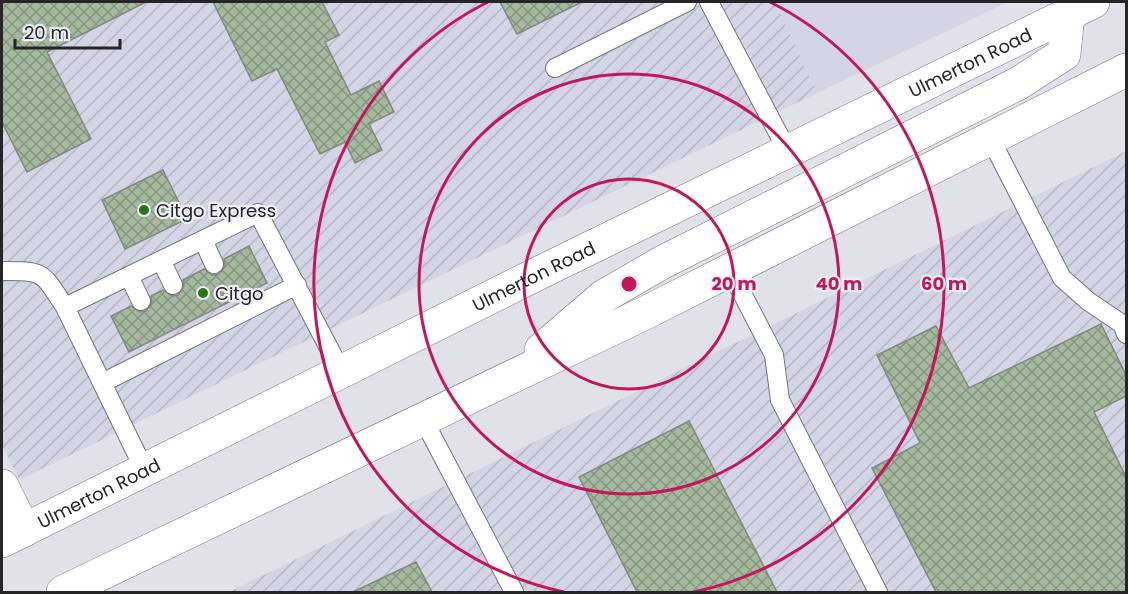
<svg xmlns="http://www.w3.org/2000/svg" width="1128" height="594" font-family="Poppins,sans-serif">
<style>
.built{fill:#d3d5e4}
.industrial{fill:url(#industrial-furrows)}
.building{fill:url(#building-cross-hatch);stroke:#828781;stroke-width:1.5}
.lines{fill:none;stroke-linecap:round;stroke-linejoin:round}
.lane-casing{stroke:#72737a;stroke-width:20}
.street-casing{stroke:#72737a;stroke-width:34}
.primary-casing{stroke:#72737a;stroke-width:34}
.lane{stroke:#fff;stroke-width:18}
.street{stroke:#fff;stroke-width:33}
.primary{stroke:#fff;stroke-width:33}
.ring{fill:none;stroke:#c2185b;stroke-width:3}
.poi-dot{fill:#2d7415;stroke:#edeef6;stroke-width:2}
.labels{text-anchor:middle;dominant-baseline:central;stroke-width:4.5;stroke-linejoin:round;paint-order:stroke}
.street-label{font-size:18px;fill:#252528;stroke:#edeef6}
.poi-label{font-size:18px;fill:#252528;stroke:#edeef6;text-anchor:start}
.centre{fill:#c2185b;stroke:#edeef6;stroke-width:3}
.ring-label{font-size:18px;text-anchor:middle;font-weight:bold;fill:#c2185b;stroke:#edeef6;stroke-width:4.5;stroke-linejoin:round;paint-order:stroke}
</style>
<defs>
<pattern id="industrial-furrows" width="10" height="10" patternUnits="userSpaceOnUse" patternTransform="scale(1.5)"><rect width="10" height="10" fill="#d3d5e4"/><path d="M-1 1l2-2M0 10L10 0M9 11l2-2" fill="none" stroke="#b5b7c4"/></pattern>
<pattern id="building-cross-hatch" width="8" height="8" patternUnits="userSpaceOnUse" patternTransform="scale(1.5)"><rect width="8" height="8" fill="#a4b99e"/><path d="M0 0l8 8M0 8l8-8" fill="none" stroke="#859681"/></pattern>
</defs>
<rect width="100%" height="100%" fill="#e0e1e9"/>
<path class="built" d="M775,2H1008L817,93Z"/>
<path class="industrial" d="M2,2H775L817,93L19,480L2,445Z
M1126,151V592H229L1114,157Z"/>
<path class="building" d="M2,2H146L47,52L91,139L27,172L2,122Z
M213,2H322L339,35L325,42L351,95L379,81L394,112L369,124L382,150L355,163L345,142L320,154L277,69L252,81Z
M500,2H582L517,34Z
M163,170L187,219L125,249L102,200Z
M249,246L267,283L129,352L111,316L131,306L140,312L146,311L152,302L151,296L163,290L172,296L178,295L184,286L183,280L204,269L212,275L219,274L225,266L224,259Z
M1101,324L1126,375V396L1094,412L1126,477V592H936L872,468L920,443L877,355L936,326L969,388Z
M689,421L777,592H637L579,477Z
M416,562L432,592H353Z"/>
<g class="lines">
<g class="lane-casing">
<path id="lane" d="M709,2L788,152
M555,68L687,2
M990,138L1062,278L1088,301L1122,324L1126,334
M203,240L214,264
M161,260L173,285
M730,270L774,355L780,400L878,592
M2,271C45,271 41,271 65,307
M129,276L141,301
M102,383L297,285
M423,419L514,592
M144,469L65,307L258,213L341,371"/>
</g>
<g class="street-casing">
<path id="street" d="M2,486L24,530"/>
</g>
<g class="primary-casing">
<g id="primary">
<path d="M541,350L604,296L663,262L1019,83L1064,54L1068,14"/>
<path id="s1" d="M2,541L543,271L1093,2"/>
<path d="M63,592L645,313L1126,70"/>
</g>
</g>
<use href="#lane" class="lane"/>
<use href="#street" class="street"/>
<use href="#primary" class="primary"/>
</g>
<g class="ring">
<circle cx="629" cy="284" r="105"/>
<circle cx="629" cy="284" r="210"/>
<path d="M564 592A315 315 0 0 1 488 2M770 2A315 315 0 0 1 694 592"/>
</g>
<g class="poi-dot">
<circle cx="144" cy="210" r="6"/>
<circle cx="203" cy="293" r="6"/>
</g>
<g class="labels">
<g class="street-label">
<text stroke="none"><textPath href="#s1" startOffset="1080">Ulmerton Road</textPath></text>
<text stroke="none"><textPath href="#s1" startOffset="594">Ulmerton Road</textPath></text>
<text stroke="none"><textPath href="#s1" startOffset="108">Ulmerton Road</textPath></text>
</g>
<g class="poi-label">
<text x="156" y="210">Citgo Express</text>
<text x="215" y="293">Citgo</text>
</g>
</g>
<circle cx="629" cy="284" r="9" class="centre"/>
<g class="ring-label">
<text x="734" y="290">20 m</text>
<text x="839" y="290">40 m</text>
<text x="944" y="290">60 m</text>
</g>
<rect width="1128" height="594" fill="none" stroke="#252528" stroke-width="6"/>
<path d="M15 39v9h105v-9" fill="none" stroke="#252528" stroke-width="3"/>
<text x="24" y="39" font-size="18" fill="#252528" stroke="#edeef6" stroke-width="4.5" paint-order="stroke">20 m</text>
</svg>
